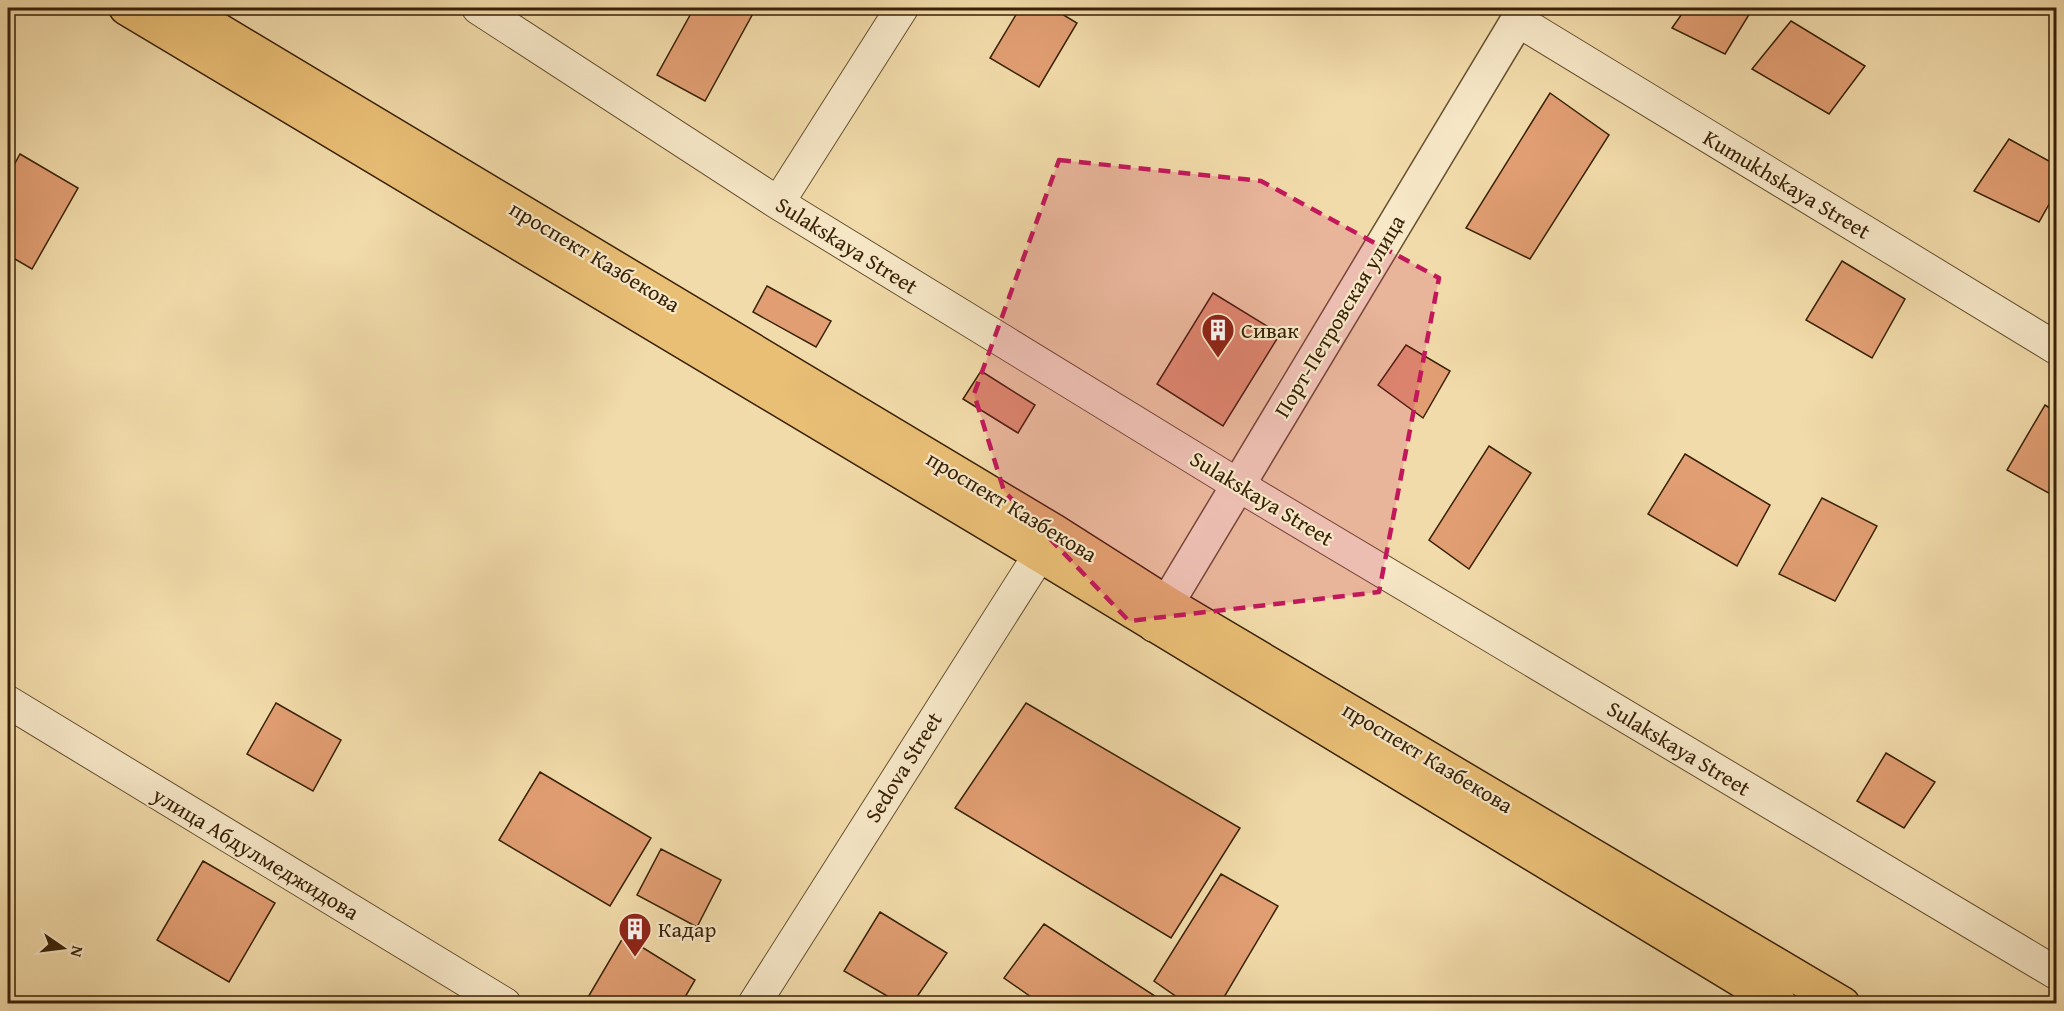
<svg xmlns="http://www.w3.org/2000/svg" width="2064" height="1011" font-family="'Gentium Book Plus',serif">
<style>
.building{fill:#e19e72;stroke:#382107;stroke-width:1.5}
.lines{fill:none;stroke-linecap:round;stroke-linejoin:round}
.minor-casing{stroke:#665030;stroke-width:34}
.tertiary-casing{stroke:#665030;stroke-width:36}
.trunk-casing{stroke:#382107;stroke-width:36}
.minor{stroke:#f7e8c8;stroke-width:32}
.tertiary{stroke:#f7e8c8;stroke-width:33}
.trunk{stroke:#e9be75;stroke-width:33}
.marked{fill:#c2185b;fill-opacity:0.2;stroke:#c2185b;stroke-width:4.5;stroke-dasharray:12 8;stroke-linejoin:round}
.labels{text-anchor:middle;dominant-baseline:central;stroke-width:4.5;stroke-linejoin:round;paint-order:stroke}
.street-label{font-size:22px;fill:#382107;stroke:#f7e8c8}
.poi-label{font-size:22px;fill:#382107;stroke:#f7e8c8;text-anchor:start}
</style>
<rect width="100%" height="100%" fill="#f2dbaa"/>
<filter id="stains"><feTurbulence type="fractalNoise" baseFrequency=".00333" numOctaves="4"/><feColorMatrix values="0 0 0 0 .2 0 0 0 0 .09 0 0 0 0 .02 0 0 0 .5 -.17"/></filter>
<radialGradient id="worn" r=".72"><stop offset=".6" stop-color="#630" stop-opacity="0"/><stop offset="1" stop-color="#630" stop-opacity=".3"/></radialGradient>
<path class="building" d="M694,8H756L705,101L657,75Z
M1020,8H1052L1077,23L1039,87L990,58Z
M1686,8H1753L1725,54L1672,28Z
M1791,21L1865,66L1829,114L1752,69Z
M1550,93L1609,135L1530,259L1466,228Z
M2009,139L2056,165V192L2039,222L1974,191Z
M20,154L78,188L32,269L8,255V176Z
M1842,261L1905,299L1872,358L1806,320Z
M767,286L831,321L816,347L753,312Z
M1213,293L1280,334L1223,426L1157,384Z
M1406,345L1450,371L1423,418L1378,385Z
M981,371L1035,405L1018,433L963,399Z
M2045,405L2056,412V497L2007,470Z
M1489,446L1531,473L1469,569L1429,540Z
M1685,454L1770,505L1737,566L1648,514Z
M1822,498L1877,526L1835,601L1779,574Z
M276,703L341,740L313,791L247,754Z
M1026,703L1240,828L1171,938L955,808Z
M1886,753L1935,782L1904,828L1857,801Z
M540,772L651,838L610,906L499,840Z
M661,849L721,880L697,927L637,895Z
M203,861L275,903L229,982L157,940Z
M1221,874L1278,906L1220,1004H1187L1154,981Z
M880,912L947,953L912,1004H901L844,971Z
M1044,924L1158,998L1155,1004H1041L1004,978Z
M624,936L695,980L681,1004H584Z"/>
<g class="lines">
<g class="minor-casing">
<path id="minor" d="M478,8L778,203L1238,485L2056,973
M1517,20L2056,348
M778,203L902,8
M8,702L505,1004
M754,1004L1054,532"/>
</g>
<g class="tertiary-casing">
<path id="tertiary" d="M1154,625L1525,8"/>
</g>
<g class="trunk-casing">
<path id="trunk" d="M126,8L1038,554L1780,1004
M182,8L1054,531L1167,603L1843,1004"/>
</g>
<use href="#minor" class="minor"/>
<use href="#tertiary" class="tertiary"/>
<use href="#trunk" class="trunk"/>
</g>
<path class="marked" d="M1059,160L1261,181L1439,278L1379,592L1129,621L1004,491L974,394Z"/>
<defs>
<g id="building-pin" transform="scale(1.725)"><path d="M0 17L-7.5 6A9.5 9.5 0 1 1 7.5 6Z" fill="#8f2418" stroke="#f7e8c8"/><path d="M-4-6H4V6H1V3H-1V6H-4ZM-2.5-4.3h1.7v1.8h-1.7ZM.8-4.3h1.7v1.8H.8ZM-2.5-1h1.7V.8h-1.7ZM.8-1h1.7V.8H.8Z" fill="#fff"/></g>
</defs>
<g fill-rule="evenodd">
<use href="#building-pin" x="1218" y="330"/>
<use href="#building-pin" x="635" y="929"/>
</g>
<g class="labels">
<g class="street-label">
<text transform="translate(1787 184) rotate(31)">Kumukhskaya Street</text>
<text transform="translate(847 245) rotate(32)">Sulakskaya Street</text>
<text transform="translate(595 256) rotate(31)">проспект Казбекова</text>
<text transform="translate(1339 316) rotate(-59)">Порт-Петровская улица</text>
<text transform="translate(1262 498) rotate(31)">Sulakskaya Street</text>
<text transform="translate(1012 506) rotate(31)">проспект Казбекова</text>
<text transform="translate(1679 748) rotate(31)">Sulakskaya Street</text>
<text transform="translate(1428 757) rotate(31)">проспект Казбекова</text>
<text transform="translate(903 767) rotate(-58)">Sedova Street</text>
<text transform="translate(256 853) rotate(31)">улица Абдулмеджидова</text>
</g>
<g class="poi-label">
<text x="1241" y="330">Сивак</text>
<text x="658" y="929">Кадар</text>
</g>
</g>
<rect width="2064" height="1011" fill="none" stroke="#f2dbaa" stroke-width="30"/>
<rect x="9" y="9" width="2046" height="993" fill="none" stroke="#382107" stroke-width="3"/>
<rect x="15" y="15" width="2034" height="981" fill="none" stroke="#382107" stroke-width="1.5"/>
<g transform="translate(63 948) rotate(104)" stroke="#f7e8c8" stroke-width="4.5" paint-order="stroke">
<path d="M0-4.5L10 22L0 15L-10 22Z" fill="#382107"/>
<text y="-9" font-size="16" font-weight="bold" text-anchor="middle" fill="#382107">N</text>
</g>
<rect width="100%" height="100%" filter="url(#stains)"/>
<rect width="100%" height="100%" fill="url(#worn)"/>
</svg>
